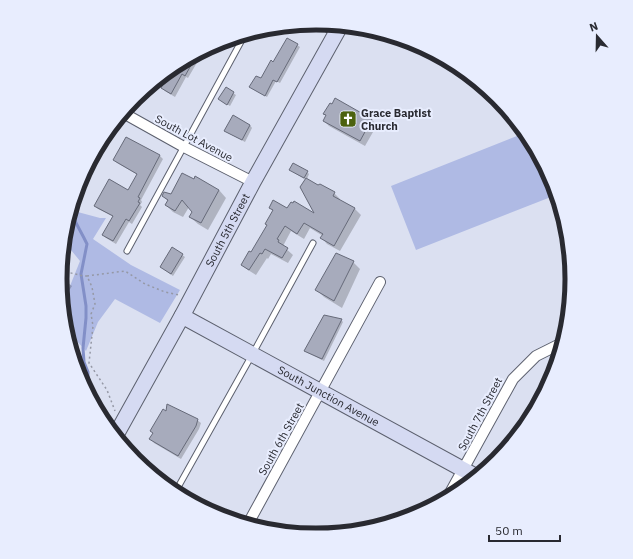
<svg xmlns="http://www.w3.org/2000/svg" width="633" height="559" font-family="'IBM Plex Sans',sans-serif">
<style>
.green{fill:#afbae4}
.shadow{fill:#0003}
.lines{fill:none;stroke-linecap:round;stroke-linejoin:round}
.stream{stroke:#828fc7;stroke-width:3}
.building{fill:#a7abbc;stroke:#666a79}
.lane-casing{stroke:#5c606e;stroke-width:7}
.street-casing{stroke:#5c606e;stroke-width:12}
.secondary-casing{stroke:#5c606e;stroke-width:17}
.path{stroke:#9598a5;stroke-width:1.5;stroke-dasharray:2 3;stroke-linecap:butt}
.lane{stroke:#fff;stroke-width:5}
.street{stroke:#fff;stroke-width:10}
.secondary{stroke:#d5daf2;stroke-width:15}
.labels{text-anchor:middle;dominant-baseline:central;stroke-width:4;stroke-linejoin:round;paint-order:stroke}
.poi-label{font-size:11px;font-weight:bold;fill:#292a31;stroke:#e8edfe;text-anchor:start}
.street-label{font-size:11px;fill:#292a31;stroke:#e8edfe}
.rim{fill:none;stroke:#292a31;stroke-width:5}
</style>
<rect width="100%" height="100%" fill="#dbe0f1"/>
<path class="green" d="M522,134L553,181L556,195L416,250L391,186Z
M74,211L100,218H106L93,239L131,265L180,290L160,323L115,299L98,322L86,351L74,338L64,301L80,261L71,250L69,236Z"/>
<path class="shadow" d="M288,39L300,47L280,83L276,81L267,97L253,89L251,87L261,80L274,63Z
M202,54L188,78L186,77L175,97L165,91L162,88L169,76Z
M227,89L236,95L230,106L219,99Z
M335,100L372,120L377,125L365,146L329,126L324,121Z
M233,117L250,125L252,128L245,142L228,133L225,131Z
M127,138L160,156L163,159L141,200L142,202L140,205L142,207L132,224L129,222L116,244L106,238L103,235L114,217L98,209L95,206L129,191L138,175L117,163L114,160Z
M290,170L307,172L309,174L307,179L319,186L334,193L340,199L339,200L355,209L361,215L340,251L327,244L322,238L323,236L310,228L304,239L291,231L283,246L293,255L288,263L271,254L268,259L267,258L256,275L248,270L242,265L252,254L268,226L273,211L270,208L288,209L317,216L306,180L293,172Z
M219,190L226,198L208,230L198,224L190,217L193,212L189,207L183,217L173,212L166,205L168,201L163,196Z
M172,248L185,257L173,276L161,267Z
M353,262L360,269L342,308L324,297L316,289Z
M60,278L68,283L72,286L64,299Z
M341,320L343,322L324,361L308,353L306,351Z
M197,420L201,423L199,429L181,459L154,443L151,439Z"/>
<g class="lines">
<path class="stream" d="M75,221L84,238L87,244L81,274L86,306V318L83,348L84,362L88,372V383L95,400"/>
</g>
<path class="building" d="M287,38L298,44L277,82L273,80L265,96L249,87L256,76L261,78L271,60L273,62Z
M195,58L185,76L182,74L171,94L161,88L167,77Z
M226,87L234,92L227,105L218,99Z
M335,98L372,119L360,141L323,121L326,115L323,114L330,103L332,104Z
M233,115L250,125L242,140L224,131Z
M126,137L160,155L138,197L140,198L138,202L140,203L129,221L126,219L113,241L102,235L113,216L94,206L109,179L128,190L137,174L113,160Z
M293,163L308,171L304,178L289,170Z
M182,173L194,179L195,176L219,190L201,223L189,217L192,212L182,200L175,211L165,205L168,200L162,196L164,192L171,194Z
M306,178L318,185L320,184L335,192L333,196L355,208L334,246L320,238L323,234L304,223L297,234L285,226L277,239L279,240L278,242L288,248L282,258L265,249L262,254L260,253L249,270L241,265L249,251L251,252L267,225L265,224L273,210L269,208L273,200L287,208L291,202L293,203L294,201L314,213L300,187Z
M172,247L183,254L171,274L160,267Z
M336,253L354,261L334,301L315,290Z
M324,315L342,319L322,359L304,351Z
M167,404L198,419L196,426L178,456L149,439L153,433L150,431L163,409L166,411Z"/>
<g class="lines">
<g class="lane-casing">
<path id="lane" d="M127,251L243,38
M177,489L252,355L313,243"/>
</g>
<g class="street-casing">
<path id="street" d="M323,24L337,32
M125,114L184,147L253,182
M450,493L513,379L536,356L560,344
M249,522L380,282"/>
</g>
<g class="secondary-casing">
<g id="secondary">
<path id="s1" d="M182,316L475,476"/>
<path id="s2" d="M117,433L182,316L253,182L339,28"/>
</g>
</g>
<path class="path" d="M62,269L63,271L83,276H87L92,287L95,304L91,314L93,326L89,363L107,390L115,411
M87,276L125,271L145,284L165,292L179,295"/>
<use href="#lane" class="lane"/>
<use href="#street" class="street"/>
<use href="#secondary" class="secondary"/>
</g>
<defs>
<g id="church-square" transform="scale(0.9)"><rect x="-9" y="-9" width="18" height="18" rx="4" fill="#4c620e" stroke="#e8edfe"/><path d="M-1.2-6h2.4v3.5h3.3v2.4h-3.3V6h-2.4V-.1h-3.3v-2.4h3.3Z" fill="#fff"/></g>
</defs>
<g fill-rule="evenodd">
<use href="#church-square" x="348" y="119"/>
</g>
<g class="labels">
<g class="poi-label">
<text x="361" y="113">Grace Baptist<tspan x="361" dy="13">Church</tspan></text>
</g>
<g class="street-label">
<text transform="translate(194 138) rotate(28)">South Lot Avenue</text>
<text stroke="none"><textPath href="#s2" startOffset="231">South 5th Street</textPath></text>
<text stroke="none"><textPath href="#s1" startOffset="167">South Junction Avenue</textPath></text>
<text transform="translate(480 414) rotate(-62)">South 7th Street</text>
<text transform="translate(281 439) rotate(-61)">South 6th Street</text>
</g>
</g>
<path d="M0 0H633V559H0ZM67 279a249 249 0 1 1 498 0a249 249 0 1 1-498 0Z" fill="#e8edfe" fill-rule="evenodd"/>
<path class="rim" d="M67 279a249 249 0 1 1 498 0a249 249 0 1 1-498 0Z"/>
<g transform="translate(597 36) rotate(340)" stroke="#e8edfe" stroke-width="3" paint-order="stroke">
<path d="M0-3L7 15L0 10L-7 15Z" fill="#292a31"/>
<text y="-6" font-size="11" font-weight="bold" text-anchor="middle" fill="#292a31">N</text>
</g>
<path d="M489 535v6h71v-6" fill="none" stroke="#292a31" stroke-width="2"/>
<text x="495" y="535" font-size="12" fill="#292a31" stroke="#e8edfe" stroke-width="3" paint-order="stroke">50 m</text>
</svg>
